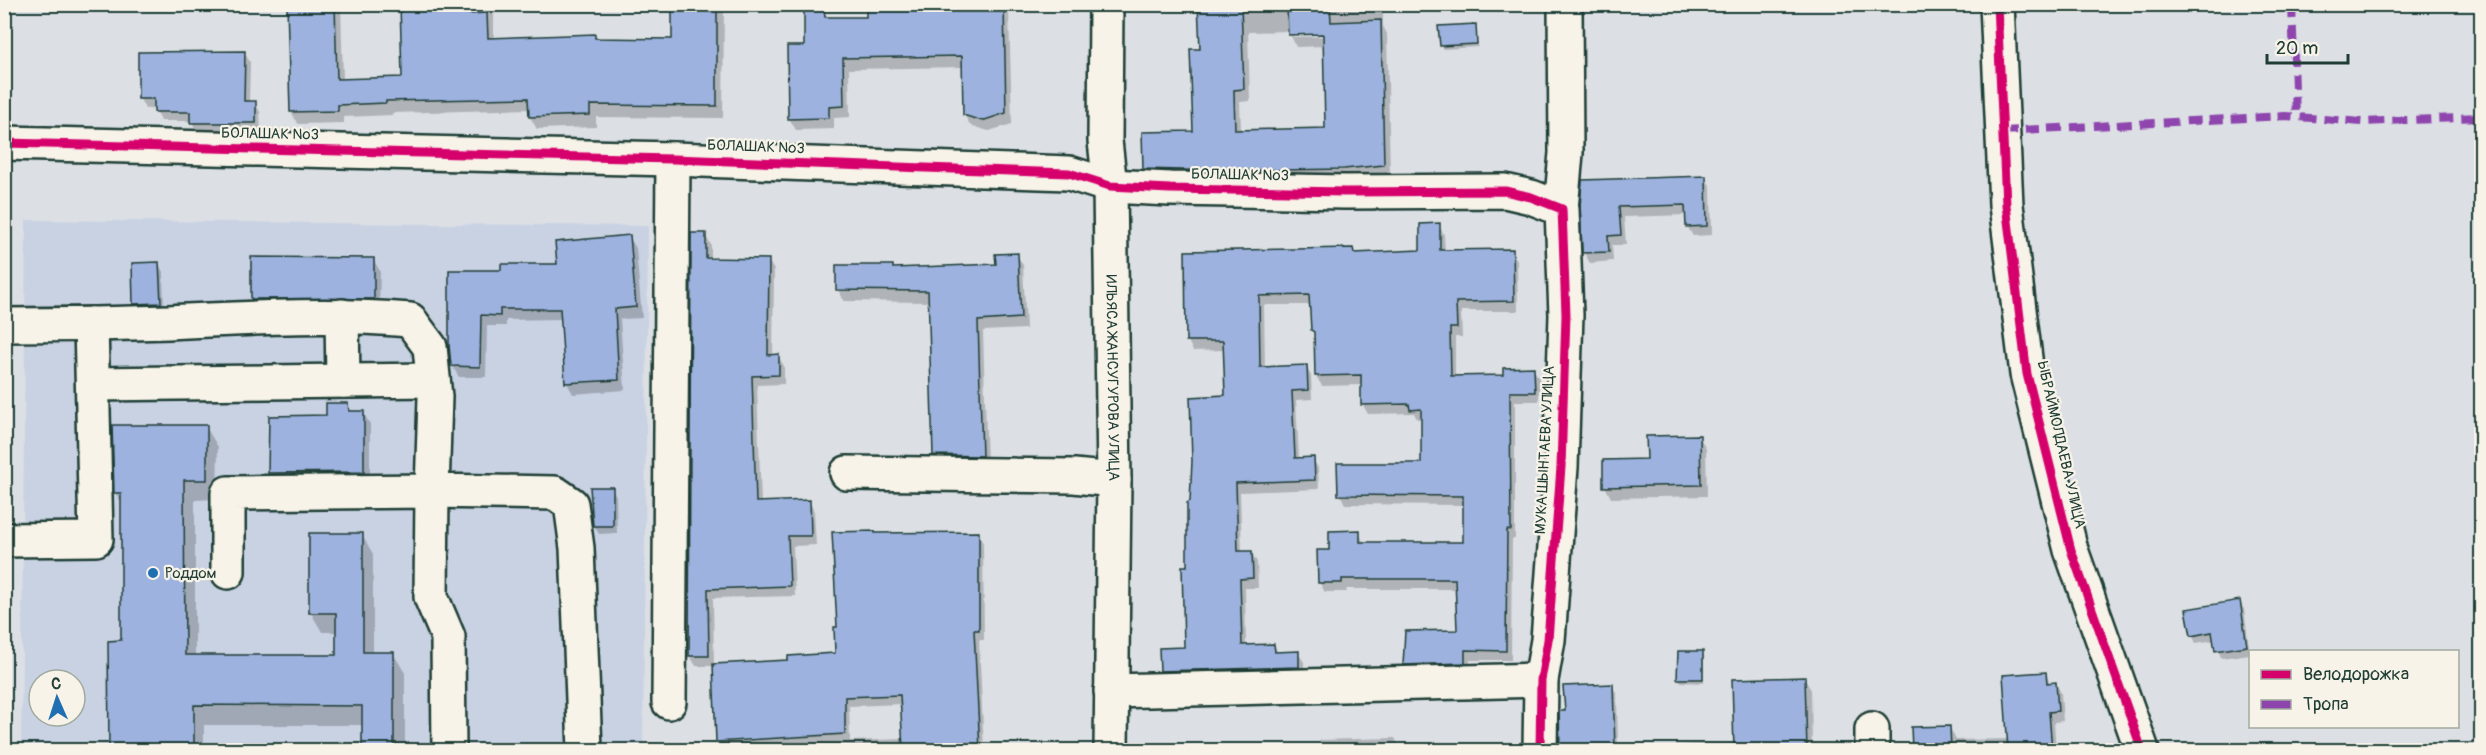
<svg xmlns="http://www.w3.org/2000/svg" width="2486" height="755" viewBox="0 0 2486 755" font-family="Pangolin,sans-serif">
  <rect width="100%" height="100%" fill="#dce0e5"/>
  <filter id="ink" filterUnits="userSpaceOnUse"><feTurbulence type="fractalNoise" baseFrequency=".0167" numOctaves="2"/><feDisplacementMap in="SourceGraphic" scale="12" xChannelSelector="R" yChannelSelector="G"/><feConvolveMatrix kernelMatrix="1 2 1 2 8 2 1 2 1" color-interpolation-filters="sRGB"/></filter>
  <g filter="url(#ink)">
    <!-- built -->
    <path fill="#c9d2e3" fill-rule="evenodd" d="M26,220l622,6 -5,524h-622zM39,680h36v36h-36z"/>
    <!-- shadow -->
    <path fill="#0003" fill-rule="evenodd" d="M288,4h53l2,76 60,-2 -2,-74h93v35l179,2v-37h51l-1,114 -127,-1v10l-59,2 -7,-12v-8l-138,4v2l-48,2v6l-46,1 -7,-12z
      M868,4h138l3,7 3,113 -23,7 -18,-5 -7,-11v-48l-115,2 1,48 -16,1v11l-38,1 -7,-12 17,-71 18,-36 4,8h40z
      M1200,4h183v22l4,8 3,143 -238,4 -7,-13 50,-36 6,-82zM1289,31l7,16 29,-1 2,83 -86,2 -1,-29 10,-1 -2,-69zM1330,33v3l-37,1v-3z
      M1475,25l3,22 -35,2 -2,-3z
      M244,52l6,10 -1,40h6l5,10 1,20 -64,1 -5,-12h-31l-6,-13 -10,1 -5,-10z
      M1705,177l6,10 1,48 -19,1 -6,-10v-11l-63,2 2,28h-14l1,16 -23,2 -6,-10 -2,-47z
      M1439,225l5,10 1,17 67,-1 5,9 1,51h-57l1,26h-7v40h50l28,-8 6,9v23h-24v138h-3l-1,121h-41v12l-60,2 -5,-10 53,-32 -1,-43h-111l1,3h-22l-6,-10 12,-30 28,-21 5,13h101l-1,-39 -119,-1 -5,-10 82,-30 1,-45h-6l-3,-6 -46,1 -5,-9 -1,-20 -40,1 -6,-10 -1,-41 -3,-5 -1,-25h-47l1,63 41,-2 5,10 1,23 -16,1 3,59h14l5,9 1,21 -79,3 2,61 9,-1 6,10 1,26h-13l1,58 28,-1 4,8h20l6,9v15l-137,3 -6,-9 25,-22 6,-148 34,-104 -1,-47 -32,1 -5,-10 -1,-89 166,-2 2,4 67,-3z
      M705,235l6,10v14l57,1 6,10 -1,86h5l6,10v18l-27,1 4,118 48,-2 5,10 2,34 -23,1 2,50 -82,2 1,67 76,-3 47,-8 141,-121 5,10 1,97h-5l5,110h-156v-5l-105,5 -5,-9 -4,-75h-18l-6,-10zM902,704l1,35 -53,2 -1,-35z
      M629,237l7,11 6,70 -22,1 5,71 -52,4 -6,-11 -5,-64 -56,1v6h-19l-1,51h-27l-7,-11 50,-95 56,-5z
      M1017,255l6,10 3,64 -43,2 4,135h-47l-6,-11 -4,-153 -86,-1 -6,-11v-24l55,3 104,-3z
      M373,259l7,12 -1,39 -120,1 -7,-12z
      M159,264l4,8 1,38 -25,1 -5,-8z
      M348,404l4,8h11l7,12v59l-93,1 -7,-11z
      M206,427l12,20 -1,52 -22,1v157h142v-25h-15l-11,-19 51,-78 11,19v99h20l12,20v77h-42v-25h-159v25h-94v-108h12v-138l-7,-12z
      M1699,436l7,12 1,48 -96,2 -6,-12 44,-25z
      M612,488l4,8 1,37 -18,1 -5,-8z
      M2239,602l5,7 6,45 -29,4 -6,-18 -19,3 -4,-8z
      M1702,652l2,4v27l-23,-1 -2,-3z
      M2045,674l6,10 5,-1 5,10 2,28 -9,1 2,28h-160l17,-1 37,-21 6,12 53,-1z
      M1804,678l7,12 1,60h-127v-5l50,-2z
      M1612,686l5,8 1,56h-56l-1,-26 5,-12z
      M1395,738l6,12h-81v-10z
      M1463,748h37l2,2h-39z"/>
    <!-- building -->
    <path fill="#9db2df" stroke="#1f3d34" stroke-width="1.5" d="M287,4h48l2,75 65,-2 -2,-73h68l1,10 18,-1 1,25 107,-4v4l77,1v-35h45v102l-127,-1v10l-61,2 -1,-19 -142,3v2l-48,2v6l-48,1z
      M866,4h138l2,109 -24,8 -19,-6 -1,-59 -119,2 1,48 -15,1v11l-41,1 -1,-73h17v-36h20l1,7h41z
      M1198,4h43l3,85 -10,1 1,40 90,-2 -2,-94 -35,1 -1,-29 43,-2 1,18 50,-2 3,145 -40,4 -124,2 -77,-2 -1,-37 51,-1 -3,-82h10z
      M1476,24l1,20 -37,2 -2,-20z
      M245,51l-1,50h12v22h-66v-11h-36v-13h-16v-47z
      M1706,176l1,50 -21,1 -1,-22 -66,2 2,28 -13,1 1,16 -27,1 -2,-47 2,-26z
      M1440,223v27l73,-1 1,52 -58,1 1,26h-7l1,48 52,-1v-7l31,-1 1,25h-25l1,138h-4l-1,121 -41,-1v13l-62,2 2,-34 52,-1 -2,-51h-113v4h-24l-1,-33h12v-19l31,-1v12h103v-46l-125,-1 -1,-32h84v-54l-11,1 -1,-6 -48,1v-30l-46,1 -1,-44 -3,-2 -2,-35 -50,1 1,71 47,-2 1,25 -16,1 3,67 19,-1 1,23 -79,3 2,68h14l1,27 -13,1 2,66 32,-1 1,8 24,-1v16l-139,4 -1,-23 25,-1 -2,-81h5v-63l3,-2 2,-40 -2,-64 35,-2 -2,-54h-37l-1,-90 168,-3 1,5 66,-3v-26z
      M691,233h15v25l63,1 -1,96 11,-1v21l-27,1 4,126 54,-2 1,36h-23l2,50 -82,3 1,67h-20z
      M630,235l6,72 -21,2 4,71 -54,3 -5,-74h-60v7l-19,-1 -1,52 -29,-1 -2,-21v-75h52v-6h56l-2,-22z
      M1018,253l3,65 -43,3 4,135 -49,-1 -5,-164 -92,-1v-25h57v3l103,-4 -1,-10z
      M251,257l123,1v41h-123z
      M159,262l2,41 -28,1 -1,-41z
      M326,403h22l1,8h15v61l-96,1 1,-57 57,-1z
      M112,425h95v55h-23l1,175h151v-42h-27v-80h54v119h31v98h-32v-44l-168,-1v45h-85l-1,-109 13,-1v-147h-7z
      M1700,435l1,50 -98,2v-27l44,-1 -1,-23z
      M590,487h23v39h-20z
      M875,531v2l104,-1v98h-5l6,120h-77l-3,-55 -55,2v37l-129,8 -3,-78 75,-4v-4l47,-3 -1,-26h3l-5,-95z
      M2240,600l7,46 -32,5 -3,-19 -21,4 -5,-27z
      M1678,651h25v28h-26z
      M2046,672l1,11 9,-1 2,29 -9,1 3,38h-44l-5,-75z
      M1805,677l2,73h-73l-2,-71z
      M1613,684l2,66h-55l-1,-39h6l-2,-25z
      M1950,726l1,24h-39l-1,-23z"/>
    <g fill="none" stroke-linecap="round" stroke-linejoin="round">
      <!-- minor casing -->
      <g stroke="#1f3d34" stroke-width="38">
        <g id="minor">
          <path id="s1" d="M1106,4l-1,137 5,45 4,294 -3,270"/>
          <path d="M1997,4l9,201 21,169 44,176 71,200"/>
          <path d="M4,143l669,16 396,14 41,13 60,3 175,3 160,-1 26,6 31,12 4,106 -5,152 -13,173 -7,40 -1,70"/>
          <path d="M1561,209l5,-56 -1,-149"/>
          <path d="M342,316l1,65"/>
          <path d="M4,325c55,0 110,-1 165,-3 80,-4 160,-9 241,-2l20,27 5,50 -3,94 123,2 16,11 6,44 8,202"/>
          <path d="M93,384l340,-4"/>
          <path d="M847,473l227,3 40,4"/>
          <path d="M4,540l92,-1 -5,-215"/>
          <path d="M228,572v-79l204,-2 -1,106 17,40 1,113"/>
          <path d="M1111,691l430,-11"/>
          <path d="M669,702l4,-543"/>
          <path d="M1872,750v-21"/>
        </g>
      </g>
      <!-- minor -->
      <use href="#minor" stroke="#f7f3e8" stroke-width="33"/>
      <!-- quiet -->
      <path stroke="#8e44ad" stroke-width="8" stroke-dasharray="15 8" stroke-linecap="butt" d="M2292,4l4,113
        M2002,131l283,-15 77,6 120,-5"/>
      <!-- cycleway casing -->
      <g stroke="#f7f3e8" stroke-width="13">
        <path id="cycleway" d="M1997,4l9,201 21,169 44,176 71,200
          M4,143l669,16 396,14 41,13 60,3 175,3 160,-1 26,6 31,12 4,106 -5,152 -13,173 -7,40 -1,70"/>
      </g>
      <!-- cycleway -->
      <use href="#cycleway" stroke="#d6006c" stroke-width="9"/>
    </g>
  </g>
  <!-- markers -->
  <circle fill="#1f6fb2" stroke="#f7f3e8" stroke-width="2" cx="153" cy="573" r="6"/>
  <g text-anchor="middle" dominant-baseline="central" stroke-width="4.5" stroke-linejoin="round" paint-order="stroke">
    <!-- street labels -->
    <g font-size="15" fill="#1f3d34" stroke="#f7f3e8">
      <text transform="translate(270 134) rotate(1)">БОЛАШАК №3</text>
      <text transform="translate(756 147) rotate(2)">БОЛАШАК №3</text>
      <text transform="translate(1240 175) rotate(1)">БОЛАШАК №3</text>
      <text stroke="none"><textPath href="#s1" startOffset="374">ИЛЬЯСА ЖАНСУГУРОВА УЛИЦА</textPath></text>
      <text transform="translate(2061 445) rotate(77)">ЫБРАЙМОЛДАЕВА УЛИЦА</text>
      <text transform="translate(1545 450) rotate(-87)">МУКА ШЫНТАЕВА УЛИЦА</text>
    </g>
    <!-- poi labels -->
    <g font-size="15" fill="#1f3d34" stroke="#f7f3e8" text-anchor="start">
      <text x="165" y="573">Роддом</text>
    </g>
  </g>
  <!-- margin -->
  <rect width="2486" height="755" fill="none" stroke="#f7f3e8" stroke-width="24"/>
  <rect x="12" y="12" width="2462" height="731" fill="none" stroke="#1f3d34" stroke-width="2" filter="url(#ink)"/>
  <!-- legend -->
  <rect x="2249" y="650" width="210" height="78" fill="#f7f3e8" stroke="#a1aaa0" stroke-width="1.5"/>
  <rect x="2261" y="670" width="30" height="9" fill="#d6006c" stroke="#a1aaa0" stroke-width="1.5"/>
  <text x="2303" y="680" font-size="18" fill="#1f3d34">Велодорожка</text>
  <rect x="2261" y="700" width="30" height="9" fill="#8e44ad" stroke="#a1aaa0" stroke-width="1.5"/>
  <text x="2303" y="710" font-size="18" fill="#1f3d34">Тропа</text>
  <!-- north arrow -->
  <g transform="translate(57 698) rotate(357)"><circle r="28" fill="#f7f3e8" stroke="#a1aaa0" stroke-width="1.5"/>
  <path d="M0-4.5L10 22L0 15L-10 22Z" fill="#1f6fb2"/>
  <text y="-9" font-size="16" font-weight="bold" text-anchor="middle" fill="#1f3d34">С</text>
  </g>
  <!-- scale -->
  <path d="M2267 54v9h81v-9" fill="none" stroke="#1f3d34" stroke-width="3"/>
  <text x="2276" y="54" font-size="18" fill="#1f3d34" stroke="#f7f3e8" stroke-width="4.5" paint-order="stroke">20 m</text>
</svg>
